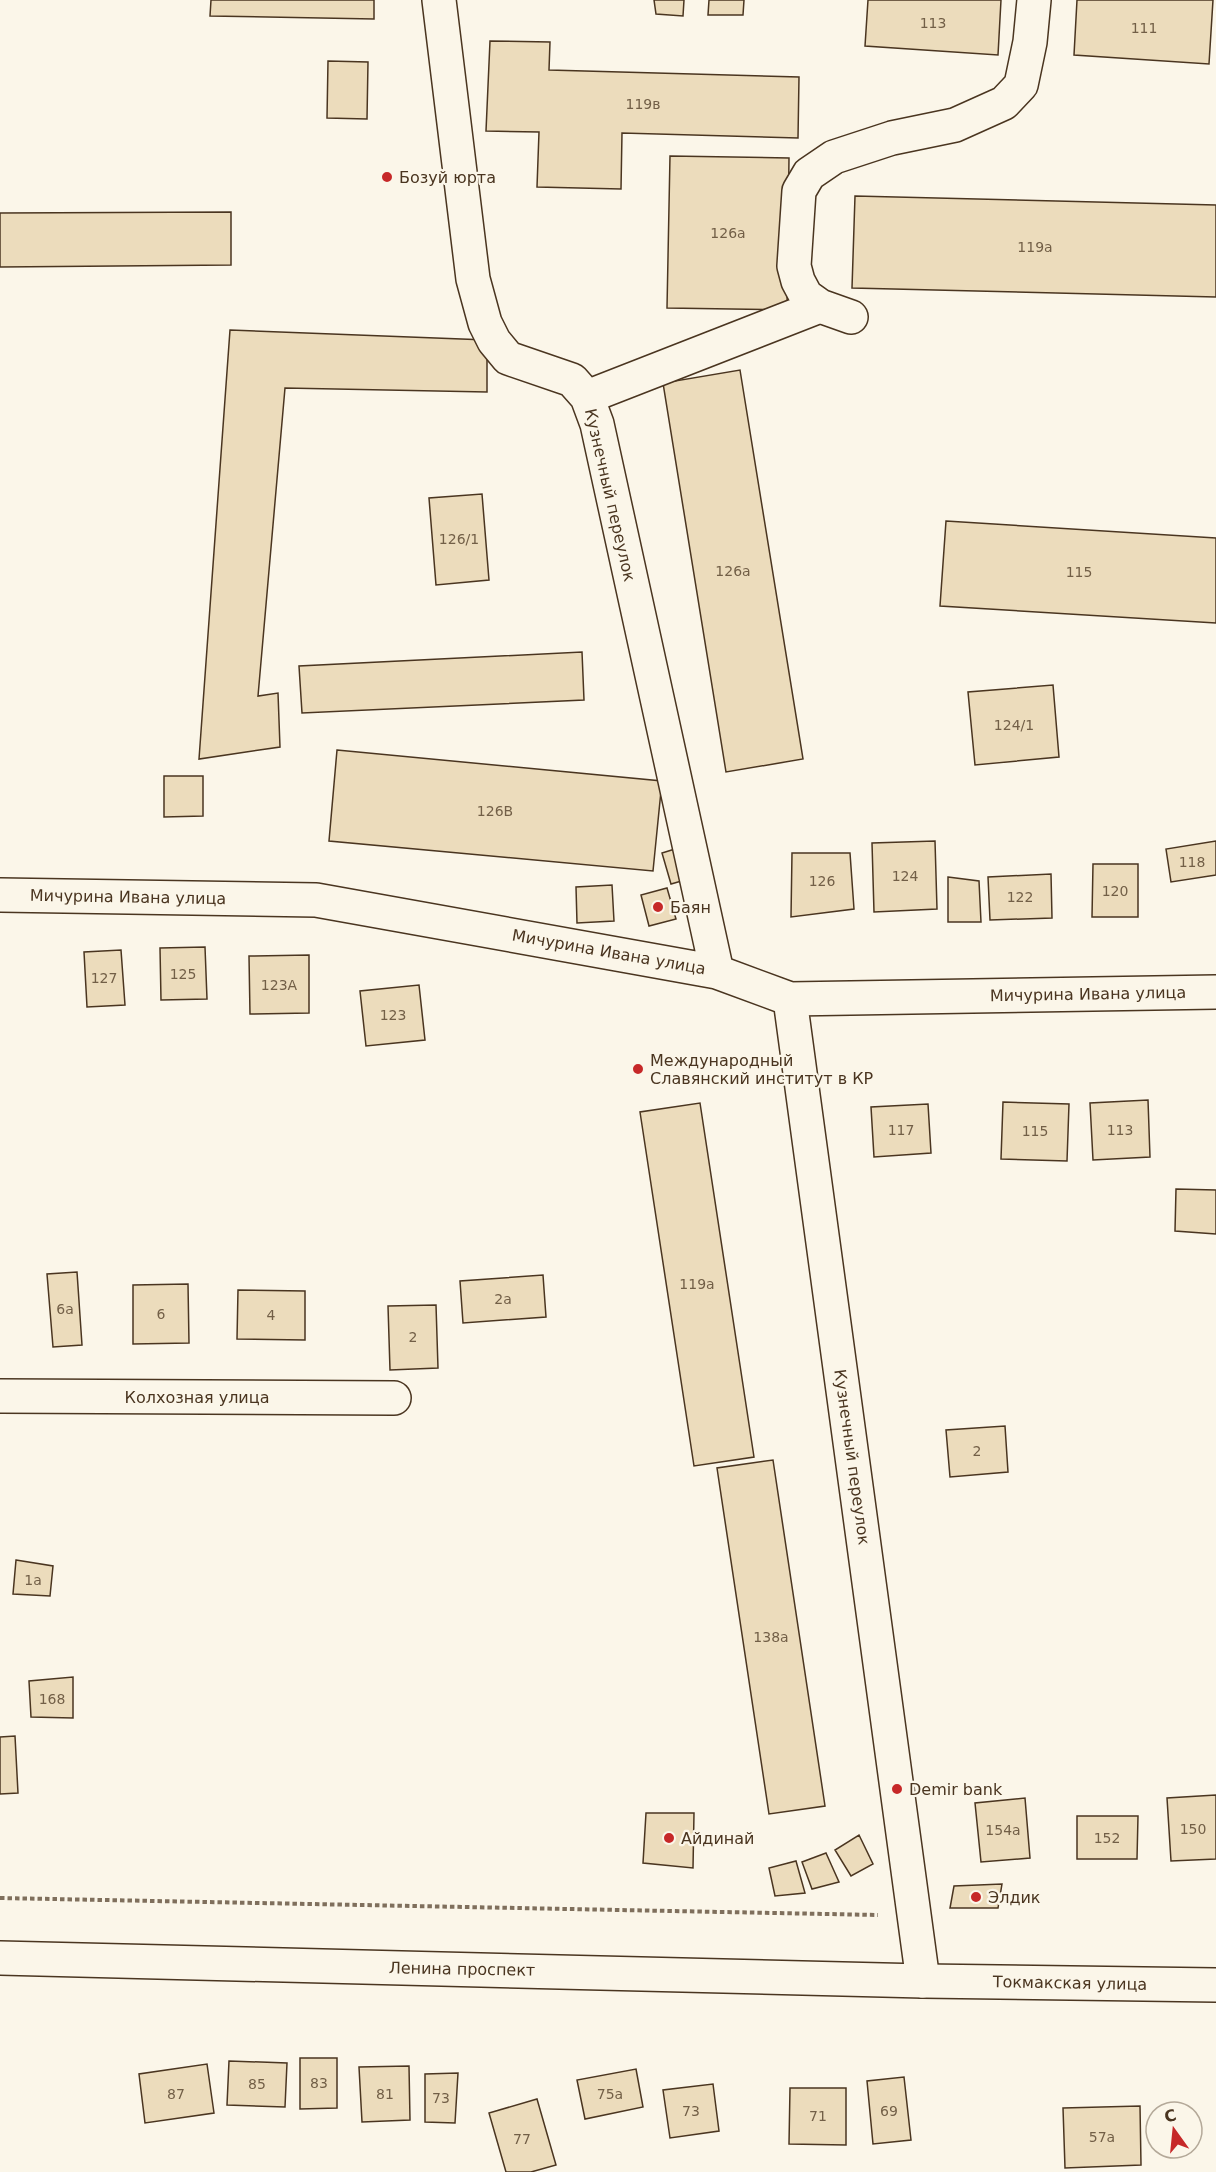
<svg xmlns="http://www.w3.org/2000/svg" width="1216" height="2172" viewBox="0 0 1216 2172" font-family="'DejaVu Sans',sans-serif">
  <rect width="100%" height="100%" fill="#fbf6e9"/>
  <!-- building -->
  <path fill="#ecdcbc" stroke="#4a3520" stroke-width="1.5" d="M211,0h163v19l-164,-3z
    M654,0h30l-1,16 -27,-2z
    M709,0h35l-1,15h-35z
    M868,0h133l-3,55 -133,-9z
    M1077,0h136l-4,64 -135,-9z
    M490,41l60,1 -1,28 250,7 -1,61 -176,-5 -1,56 -84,-2 2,-55 -53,-1z
    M328,61l40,1 -1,57 -40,-1z
    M670,156l119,2 -2,152 -120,-2z
    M855,196l361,9v92l-364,-9z
    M231,212v53l-231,2v-54z
    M230,330l257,10v52l-202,-4 -27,308 20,-3 2,54 -81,12z
    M740,370l63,389 -77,13 -63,-389z
    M482,494l7,86 -53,5 -7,-87z
    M946,521l270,17v85l-276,-17z
    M582,652l2,48 -282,13 -3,-47z
    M1053,685l6,72 -84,8 -7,-73z
    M337,750l325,31 -9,90 -324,-30z
    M164,776h39v40l-39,1z
    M935,841l2,68 -63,3 -2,-69z
    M1216,841v34l-45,7 -5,-33z
    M675,849l10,31 -14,4 -9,-31z
    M792,853h58l4,56 -63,8z
    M1093,864h45v53h-46z
    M1051,874l1,44 -62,2 -2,-43z
    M948,877l31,4 2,41h-33z
    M612,885l2,36 -37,2 -1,-36z
    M667,888l9,31 -27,7 -8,-31z
    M205,947l2,52 -46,1 -1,-52z
    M121,950l4,55 -38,2 -3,-55z
    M309,955v58l-59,1 -1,-58z
    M419,985l6,55 -59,6 -6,-55z
    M1148,1100l2,57 -57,3 -3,-57z
    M1003,1102l66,2 -2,57 -66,-2z
    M700,1103l54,354 -60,9 -54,-354z
    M928,1104l3,49 -57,4 -3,-50z
    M1176,1189l40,1v44l-41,-3z
    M77,1272l5,73 -29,2 -6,-73z
    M543,1275l3,42 -83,6 -3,-42z
    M188,1284l1,59 -56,1v-59z
    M238,1290l67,1v49l-68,-1z
    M436,1305l2,63 -48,2 -2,-64z
    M1005,1426l3,46 -58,5 -4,-47z
    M773,1460l52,346 -56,8 -52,-346z
    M16,1560l37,6 -3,30 -37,-2z
    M73,1677v41l-42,-1 -2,-36z
    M15,1736l3,57 -18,1v-57z
    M1216,1795v64l-45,2 -4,-63z
    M1025,1798l5,60 -49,4 -6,-59z
    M646,1813h48l-1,55 -50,-5z
    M1077,1816h61l-1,43h-60z
    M859,1835l14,29 -22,12 -16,-26z
    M826,1853l13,29 -27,7 -10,-27z
    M796,1861l9,32 -30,3 -6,-28z
    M1002,1884l-4,24h-48l4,-22z
    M300,2058h37v50l-37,1z
    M229,2061l58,2 -2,44 -58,-2z
    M207,2064l7,49 -69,10 -6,-49z
    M409,2066l1,54 -48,2 -3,-55z
    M636,2069l7,38 -58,12 -8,-39z
    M458,2073l-3,50 -30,-1v-48z
    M904,2077l7,63 -38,4 -6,-63z
    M713,2084l6,47 -49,7 -7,-48z
    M790,2088h56v57l-57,-1z
    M537,2099l19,66 -25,7h-25l-17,-59z
    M1140,2106l1,59 -76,3 -2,-60z"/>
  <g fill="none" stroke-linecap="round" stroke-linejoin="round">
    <!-- minor casing -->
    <g stroke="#4a3520" stroke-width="36">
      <path id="minor" d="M439,0l34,279 12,44 9,18 14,17 64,22 15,17 10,27c39,183 81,365 120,548
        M851,317l-31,-11 -14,-10 -8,-15 -4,-15 5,-75 10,-17 25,-17 58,-19 63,-13 49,-22 17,-18 9,-43 4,-42
        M587,397l233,-91
        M0,895l316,5 401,72 73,27 426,-7
        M790,999l133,982
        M0,1396l394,2"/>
    </g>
    <!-- major casing -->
    <g stroke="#4a3520" stroke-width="36">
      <path id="major" d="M0,1958l923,23 293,4"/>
    </g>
    <!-- path -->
    <path stroke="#7f6f5c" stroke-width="4" stroke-dasharray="4.5 3" stroke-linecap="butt" d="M0,1898l878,17"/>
    <!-- minor -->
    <use href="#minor" stroke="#fbf6e9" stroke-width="33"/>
    <!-- major -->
    <use href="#major" stroke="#fbf6e9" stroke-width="33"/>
  </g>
  <!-- markers -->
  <g fill="#c62828" stroke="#fbf6e9" stroke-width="2">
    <circle cx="387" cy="177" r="6"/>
    <circle cx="658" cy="907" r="6"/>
    <circle cx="638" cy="1069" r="6"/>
    <circle cx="897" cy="1789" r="6"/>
    <circle cx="669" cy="1838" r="6"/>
    <circle cx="976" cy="1897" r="6"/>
  </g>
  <g text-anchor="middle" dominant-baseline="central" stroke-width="4.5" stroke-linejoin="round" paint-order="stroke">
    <!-- number labels -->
    <g font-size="14" fill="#725f47">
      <text x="933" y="23">113</text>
      <text x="1144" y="28">111</text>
      <text x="643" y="104">119в</text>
      <text x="728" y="233">126а</text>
      <text x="1035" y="247">119а</text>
      <text x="459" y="539">126/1</text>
      <text x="733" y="571">126а</text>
      <text x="1079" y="572">115</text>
      <text x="1014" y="725">124/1</text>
      <text x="495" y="811">126В</text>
      <text x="1192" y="862">118</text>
      <text x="905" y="876">124</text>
      <text x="822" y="881">126</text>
      <text x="1115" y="891">120</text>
      <text x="1020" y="897">122</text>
      <text x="183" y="974">125</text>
      <text x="104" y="978">127</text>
      <text x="279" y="985">123А</text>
      <text x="393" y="1015">123</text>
      <text x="901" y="1130">117</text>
      <text x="1120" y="1130">113</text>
      <text x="1035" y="1131">115</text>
      <text x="697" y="1284">119а</text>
      <text x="503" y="1299">2а</text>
      <text x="65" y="1309">6а</text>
      <text x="161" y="1314">6</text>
      <text x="271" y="1315">4</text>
      <text x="413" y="1337">2</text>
      <text x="977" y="1451">2</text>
      <text x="33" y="1580">1а</text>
      <text x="771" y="1637">138а</text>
      <text x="52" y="1699">168</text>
      <text x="1193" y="1829">150</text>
      <text x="1003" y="1830">154а</text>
      <text x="1107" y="1838">152</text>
      <text x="319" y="2083">83</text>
      <text x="257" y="2084">85</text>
      <text x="176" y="2094">87</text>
      <text x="385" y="2094">81</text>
      <text x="610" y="2094">75а</text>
      <text x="441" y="2098">73</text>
      <text x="691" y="2111">73</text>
      <text x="889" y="2111">69</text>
      <text x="818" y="2116">71</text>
      <text x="1102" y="2137">57а</text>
      <text x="522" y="2139">77</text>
    </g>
    <!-- poi labels -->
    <g font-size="16" fill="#4a3520" stroke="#fbf6e9" text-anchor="start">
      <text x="399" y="177">Бозуй юрта</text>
      <text x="670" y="907">Баян</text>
      <text x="650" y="1060">Международный<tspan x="650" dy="18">Славянский институт в КР</tspan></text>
      <text x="909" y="1789">Demir bank</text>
      <text x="681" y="1838">Айдинай</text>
      <text x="988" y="1897">Элдик</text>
    </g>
    <!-- street labels -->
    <g font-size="16" fill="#4a3520" stroke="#fbf6e9">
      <text transform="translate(610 495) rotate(77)">Кузнечный переулок</text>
      <text transform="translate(128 897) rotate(1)">Мичурина Ивана улица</text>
      <text transform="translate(609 952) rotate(10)">Мичурина Ивана улица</text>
      <text transform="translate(1088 994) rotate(-1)">Мичурина Ивана улица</text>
      <text x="197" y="1397">Колхозная улица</text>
      <text transform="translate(852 1457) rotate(82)">Кузнечный переулок</text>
      <text transform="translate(462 1969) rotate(1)">Ленина проспект</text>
      <text transform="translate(1070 1983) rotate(1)">Токмакская улица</text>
    </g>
  </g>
  <!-- north arrow -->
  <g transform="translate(1174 2130) rotate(345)"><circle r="28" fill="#fbf6e9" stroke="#b4a999" stroke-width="1.5"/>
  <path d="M0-4.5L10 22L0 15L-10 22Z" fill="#c62828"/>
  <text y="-9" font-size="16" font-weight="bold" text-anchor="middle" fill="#4a3520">С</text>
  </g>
</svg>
